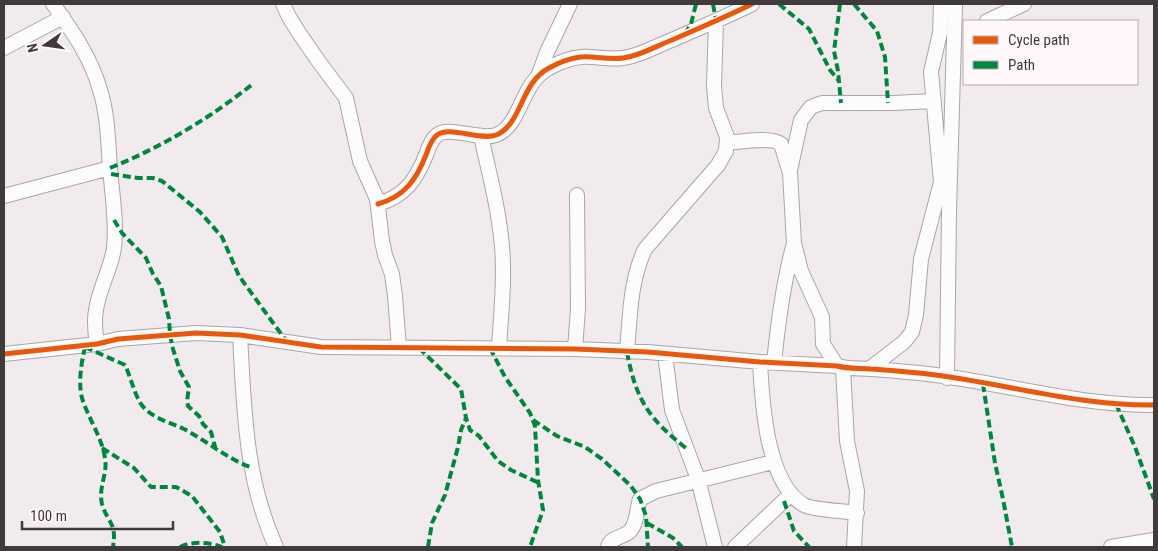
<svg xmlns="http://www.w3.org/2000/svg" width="1158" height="551" viewBox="0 0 1158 551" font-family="'Roboto Condensed',sans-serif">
  <rect width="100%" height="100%" fill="#f2ebed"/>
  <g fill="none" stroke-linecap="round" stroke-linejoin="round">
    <!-- minor casing -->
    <g stroke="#aaa5a7" stroke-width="16">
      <path id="minor" d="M53,4c19,27 38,53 47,86 8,25 8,52 10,78 2,26 7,54 4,80 -3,21 -15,40 -18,62 -2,11 -1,22 1,34
        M283,4l6,13 10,16 20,29 27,36 14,63 17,38 5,42 3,14 7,19 3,22 4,52
        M987,21l37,-17
        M4,48l59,-31
        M539,74l8,-22 23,-48
        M481,136c8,37 18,73 21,111 3,33 -1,67 -3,101
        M727,143c12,-1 44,-7 54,1l9,29 4,70 7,28 21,46 1,27 14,22
        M790,170l11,-50 10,-13 11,-4h71l41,-2
        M4,196l106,-28
        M378,204c27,-8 38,-24 48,-49 2,-6 6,-16 11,-20 12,-10 43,6 59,0 26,-10 24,-52 53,-67 9,-5 22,-10 32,-11 14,-1 28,3 42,1 17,-2 33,-12 49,-18 27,-12 54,-23 80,-36
        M240,335c4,73 5,144 36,212
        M575,349l3,-40 -1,-114
        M627,352c3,-36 3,-71 18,-103l73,-84 8,-14 1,-14 -11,-29 -2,-22 2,-65
        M4,354l93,-10 21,-5 78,-6 44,2 81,12 254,2 73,3 112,10 77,4c11,3 22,2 34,3 19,1 38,3 57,5 75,9 150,32 226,31
        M665,354l7,56 26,69 17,68
        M760,362c2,39 6,121 44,143 9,5 41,6 53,8
        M774,363c4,-41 9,-80 20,-120
        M843,368l4,73 10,50 -3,56
        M869,369l35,-27 8,-10 4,-17 5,-56 20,-77 -10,-110 9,-39 1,-29
        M947,378l2,-167 6,-207
        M608,547c2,-10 15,-9 22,-16 7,-7 7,-23 10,-32l16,-8 117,-29
        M735,547l56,-53
        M1111,547l43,-7"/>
    </g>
    <!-- minor -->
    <use href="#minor" stroke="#fdfcfc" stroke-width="14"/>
    <!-- quiet -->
    <path stroke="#00873e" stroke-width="4" stroke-dasharray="8 4" stroke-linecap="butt" d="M713,4l3,17
      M779,4l30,25 21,41 9,11
      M840,4l-6,47 4,20 3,32
      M854,4l23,27 8,26 3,46
      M685,34l6,-10 5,-20
      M110,168c52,-21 100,-50 144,-85
      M111,174l27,4h15l9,3 38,31 22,25 17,39 48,66
      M114,220l8,13 24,25 7,16 8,12 8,33 1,16 3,14 7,22 9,16 -2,14 1,5 11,10 4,8 8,8 5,18
      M85,347l40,18c6,13 9,28 16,39 10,14 28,18 43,25 23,12 42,29 66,38
      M85,347c-4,18 -8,40 -1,57 7,18 18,35 21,54 3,16 -7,29 -3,46 6,20 15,18 11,43
      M419,348l42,41 5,29 4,12 9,6 19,25 13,9 28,13
      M490,348l15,29 25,36 5,13 3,54 5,30 -13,37
      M627,352c9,48 21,66 60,97
      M983,384l12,79 8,36 9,48
      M1116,404l19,43 19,52
      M533,420l24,16 28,11 17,12 29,27 9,13 6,17 2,31
      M102,448l32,20 17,19h25l16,9 28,36 5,15
      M784,501l10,30 15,16
      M647,523l26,15 9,9
      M180,547c12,-6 30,-5 42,0
      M428,547l4,-24 13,-28 13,-48 3,-17 5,-12"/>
    <!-- cycleway casing -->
    <g stroke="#fff7fa" stroke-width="8">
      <path id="cycleway" d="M378,204c27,-8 38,-24 48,-49 2,-6 6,-16 11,-20 12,-10 43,6 59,0 26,-10 24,-52 53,-67 9,-5 22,-10 32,-11 14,-1 28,3 42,1 17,-2 33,-12 49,-18 27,-12 54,-23 80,-36
        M4,354l93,-10 21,-5 78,-6 44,2 81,12 254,2 73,3 112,10 77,4c11,3 22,2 34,3 19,1 38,3 57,5 75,9 150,32 226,31"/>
    </g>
    <!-- cycleway -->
    <use href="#cycleway" stroke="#e8590c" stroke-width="5"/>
  </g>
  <!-- border -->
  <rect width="1158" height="551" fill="none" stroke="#403a3c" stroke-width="10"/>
  <!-- legend -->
  <rect x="963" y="20" width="175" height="65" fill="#fff7fa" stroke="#b3abae"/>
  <rect x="973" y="36" width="25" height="8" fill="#e8590c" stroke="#b3abae"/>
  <text x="1008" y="45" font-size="15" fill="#403a3c">Cycle path</text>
  <rect x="973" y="61" width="25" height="8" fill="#00873e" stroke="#b3abae"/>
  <text x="1008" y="70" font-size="15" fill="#403a3c">Path</text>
  <!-- north arrow -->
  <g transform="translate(45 45) rotate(257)" stroke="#fff7fa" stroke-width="4" paint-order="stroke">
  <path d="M0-4L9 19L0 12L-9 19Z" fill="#403a3c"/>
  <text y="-8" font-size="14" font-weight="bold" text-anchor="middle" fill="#403a3c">N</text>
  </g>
  <!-- scale -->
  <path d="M22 521v8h151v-8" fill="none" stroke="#403a3c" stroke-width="2.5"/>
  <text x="30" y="521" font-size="15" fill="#403a3c" stroke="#fff7fa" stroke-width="4" paint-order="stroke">100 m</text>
</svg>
